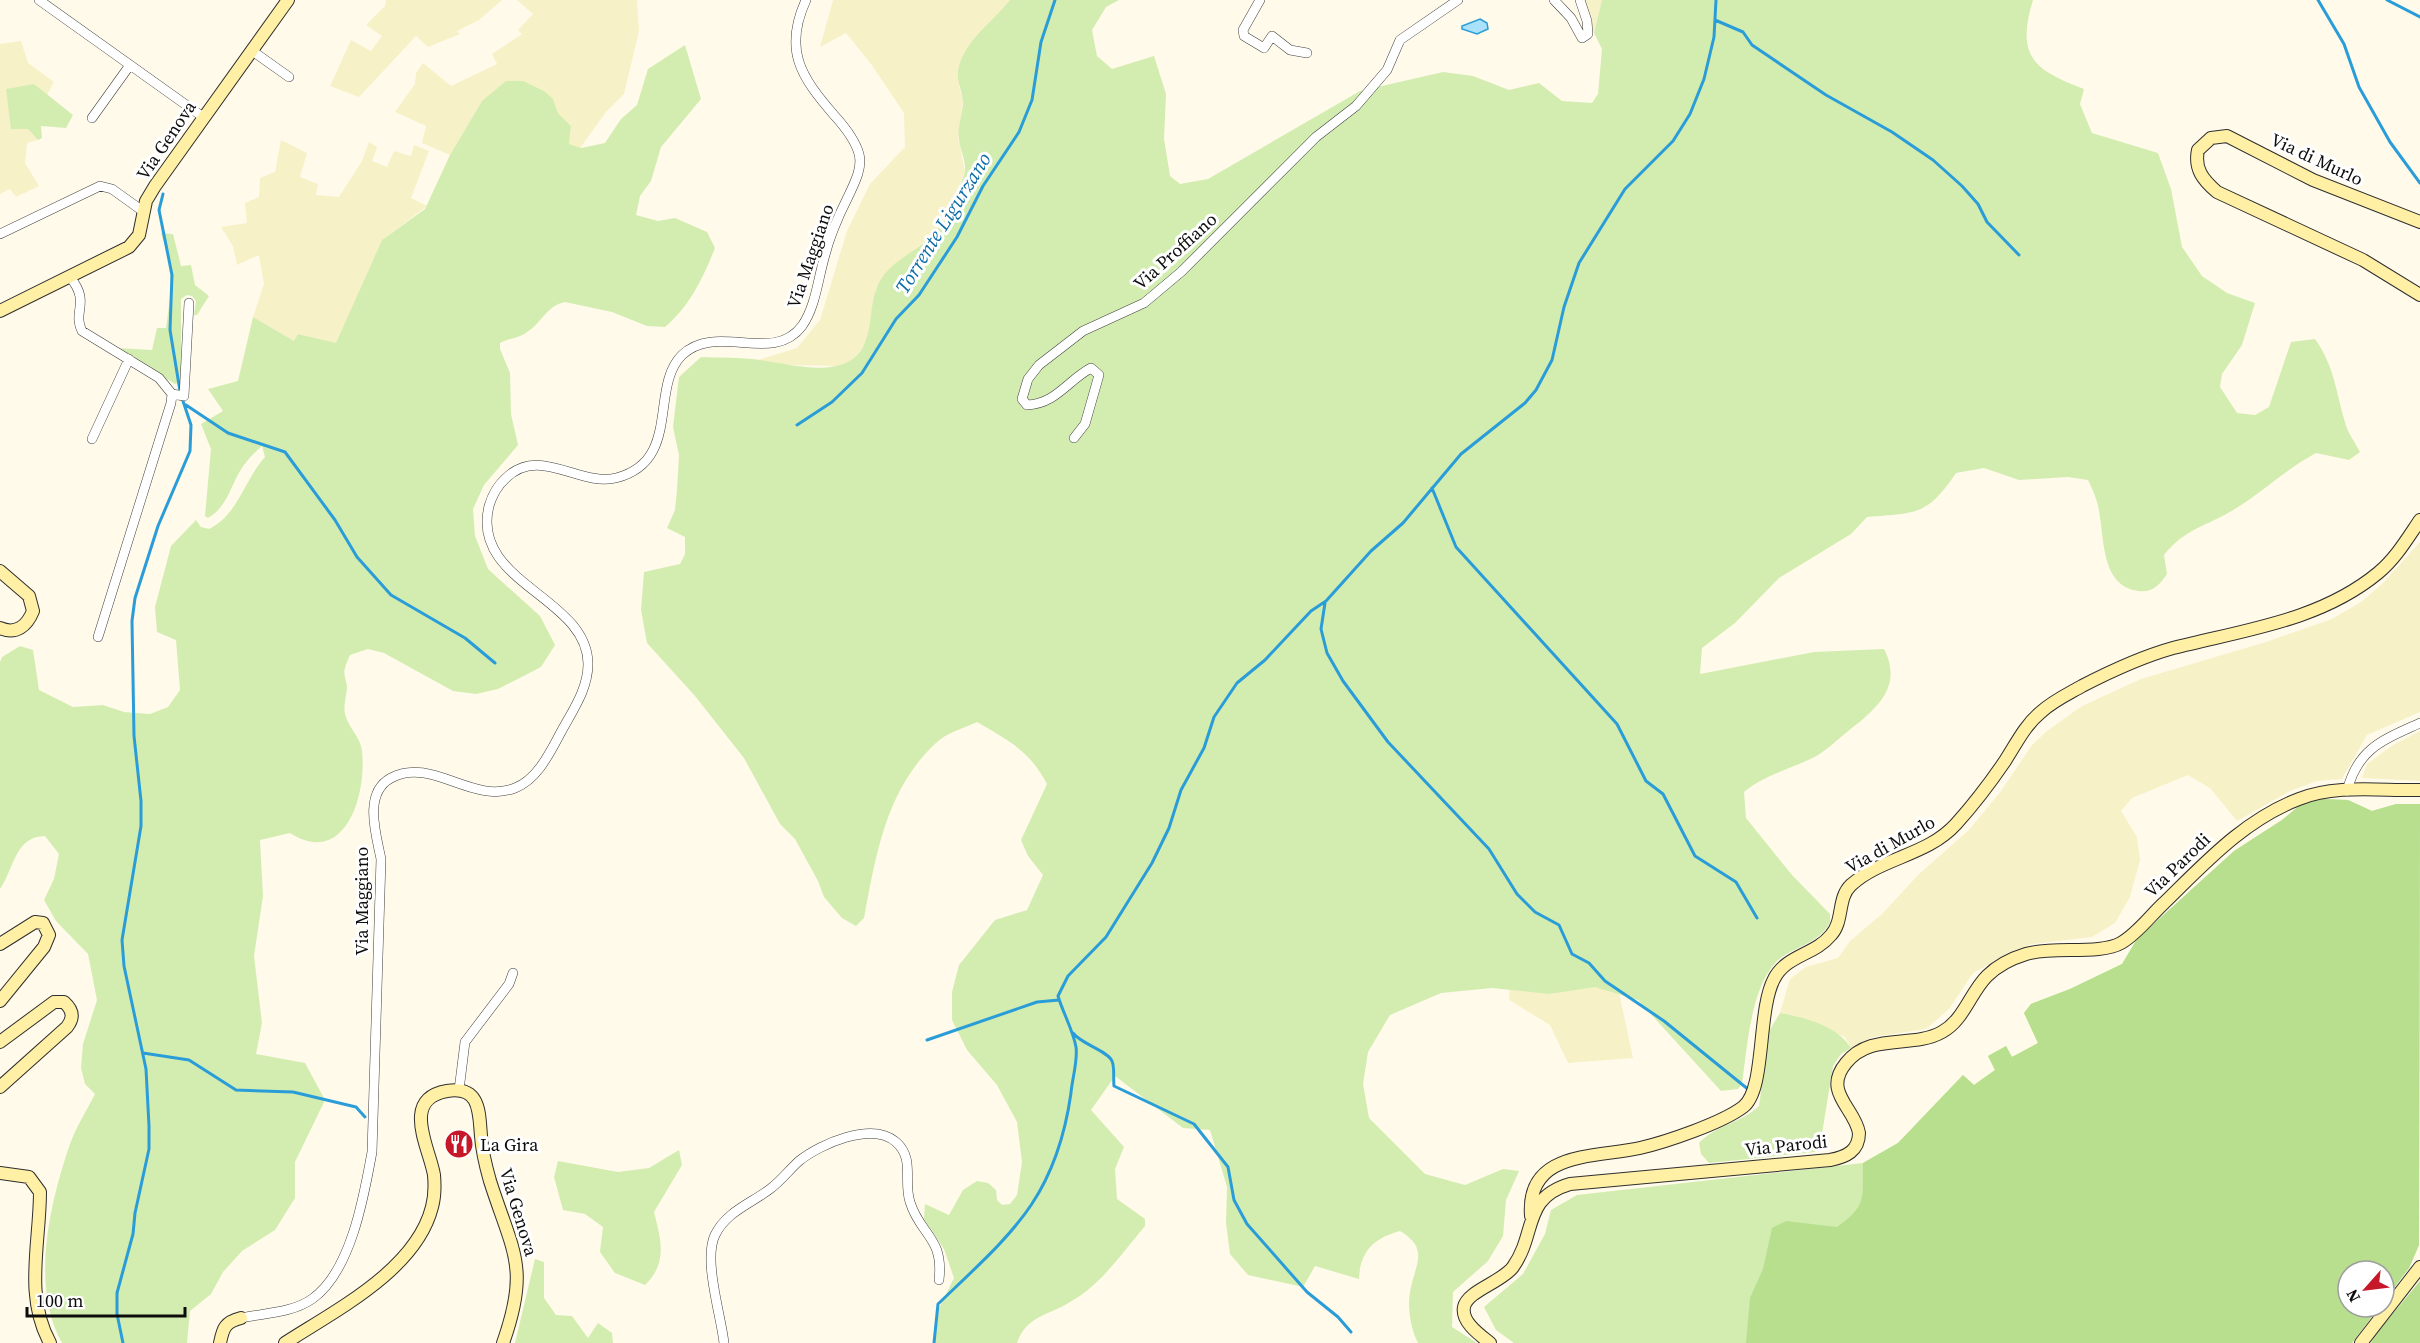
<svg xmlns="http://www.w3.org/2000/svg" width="2420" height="1343" viewBox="0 0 2420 1343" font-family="'Source Serif 4',serif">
  <rect width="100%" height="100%" fill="#fffaea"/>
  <!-- farmland -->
  <path fill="#f7f1c8" d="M386,0h116l-23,20 -22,11 3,3 -32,13 -12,-11 -57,61 -29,-11 21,-46 20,11 11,-15 -16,-11 19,-19z
    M517,0h120l2,31 -15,63 -18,18 -26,36 -11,-4 2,-18 -13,-13 -5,-14 -71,2 -32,54 -28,-12 4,-17 -31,-14 20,-28 1,-11 7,-10 28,23 46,-22 -5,-10 30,-20 -4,-4 15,-16z
    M833,0h177l-15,20 -20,18 -16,49 4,13 -5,38 7,33 -15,37 -15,24 -53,46 -6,11 -9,50 -6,12 -10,10 -12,5 -53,-1 -28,-5 39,-12 23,-28 27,-89 23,-47 35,-37 -1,-34 -33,-49 -25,-31 -26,14z
    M1584,0h18l-8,33 -9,-30z
    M21,41l7,22 26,19 -7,13 -13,-11 -6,45 10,11 -11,3 -2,20 14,23 -23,11 -6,-8 -10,5v-150z
    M281,140l26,13 -7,24 18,7 -2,11 23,2 23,-36 7,-19 8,5 -5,14 15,6 7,-16 17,5 3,-11 15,6 -18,47 16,8 -45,34 -46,104 -38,-10 -4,7 -41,-24 11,-33 -5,-29 -22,10 -4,-19 -12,-19 26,-4 -2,-20 14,-6 1,-19 15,-6z
    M2420,542v170l-53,23 -25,44 -25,2 -27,10 -53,30 -27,-33 -22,-13 -56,23 -11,13 16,26 3,23 -10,37 -15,26 -23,14 -60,7 -33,15 -26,14 -24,36 -23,20 -53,8 -22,11 -6,-11 -53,-22 -12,-2 10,-34 16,-12 32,-9 12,-17 33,-28 35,-38 51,-45 32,-39 31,-46 15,-14 35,-25 59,-27 125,-37 66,-23 29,-17 21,-18z
    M2420,731v50l-58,-3 5,-14 26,-19z
    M1606,931l27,127 -65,5 -18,-38 -41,-25 5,-67z"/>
  <!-- green -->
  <path fill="#d3edb1" d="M1010,0h109l-13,7 -14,23 5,26 15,13 42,-13 12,38 -2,45 6,37 10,8 28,-5 152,-88 83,-19 30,4 36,14 30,-7 23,18 30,2 6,-9 4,-45 -8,-16 8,-33h431c-17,56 0,70 51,89l-4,15 12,29 66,20 13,36 11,58 20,29 25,17 28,10 -13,42 -20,29 -2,13 17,26 18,2 14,-8 22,-65 24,-3c19,26 21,53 30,83 2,10 10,20 15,30l-11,8 -33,-7c-32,17 -57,43 -88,60 -27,15 -44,17 -64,42l3,19c-7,11 -15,19 -29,17 -39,-6 -33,-56 -40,-85 -2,-9 -6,-18 -10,-26l-20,-3 -49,3 -35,-12 -28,5c-29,43 -40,40 -89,44l-16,17 -72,44 -44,45 -33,25 -2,26 114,-22 70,-3c20,39 -9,61 -37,83 -9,7 -19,17 -29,23 -25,14 -51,18 -74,37l2,26 46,57 38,39v8c-9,19 -31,24 -48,35 -31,22 -35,92 -40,127l-4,5 -17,2 -83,-91 -43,-13 -46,7 -57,-6 -51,5 -51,22 -22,37 -5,32 6,34 56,56 40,11 38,-16 16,2 -13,29 -3,36 -15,25 -35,31 -1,35 25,16h-59c-7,-13 -11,-36 -8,-51 5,-28 20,-43 -10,-61 -26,7 -40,20 -41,48l-44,-13 -12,21 -55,-12 -18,-21 -4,-31 1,-36 -17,-57 -27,-2 -68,-52 -24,34 33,37 -9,22 2,30 28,20v7c-22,26 -44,59 -75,76 -22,14 -43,13 -53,41h-82l4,-35 15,-30 -10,-29 -20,-30 1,-15 24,11 14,-25 14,-9 11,2 8,7 1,10 5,5 8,-1 7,-9 5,-33 -5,-40 -20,-37 -30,-35 -15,-30v-28l7,-27 36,-45 32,-10 16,-35 -15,-19 -7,-16 26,-56c-18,-34 -38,-43 -70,-62 -13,6 -31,11 -41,21 -50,46 -60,112 -72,175l-8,8 -14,-8 -18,-21 -6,-16 -23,-42 -15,-15 -36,-66 -49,-62 -48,-53 -6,-33 3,-38 36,-8 5,-10v-17l-18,-9 8,-18 2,-20 2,-35 -6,-28 6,-50 22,-20c19,1 39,0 59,3 29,4 83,20 102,-11 12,-21 6,-49 19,-70 13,-20 39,-29 54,-47 14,-16 22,-39 29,-57 4,-12 -4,-24 -5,-35 -2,-11 3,-25 4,-36 0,-11 -6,-21 -5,-32 4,-30 35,-50 52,-72z
    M685,45l16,54 -40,48 -10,34 -11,15 -4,19 22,6 17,-3 32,14 8,16c-12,30 -25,58 -50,79l-18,-1 -35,-14 -47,-10c-19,4 -23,21 -38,30 -7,6 -18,6 -27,11v6l10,24 1,41 7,31 -34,40 -11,24 2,27 13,33 52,47 15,29 -14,22 -43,22 -22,5 -23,-3 -69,-38 -16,-4 -18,6c-2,4 -4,9 -5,13 -2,6 1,12 2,18 0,9 -4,19 -2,28 3,13 16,24 17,37 5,44 -17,117 -72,82l-30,7 3,56 -9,60 8,67 -6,31 49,9 20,37 -30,62v36l-20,32 -33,21 -19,21 -12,22 -21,17 -3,32h-125c-32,-56 -12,-141 8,-199 6,-17 17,-34 25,-50l-10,-10 -4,-16 2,-24 14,-44 -9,-46 -32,-33 -12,-21 10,-21 5,-25 -14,-18c-30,0 -31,33 -45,53v-227l2,-5 18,-11 13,4 6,40 34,17 30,-2 21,7 26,2 18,-7 12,-17 -4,-50 -19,-8 -2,-25 16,-61 25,-26 5,7 8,2c29,-14 35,-49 56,-72l-3,-11c-8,7 -17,16 -22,25 -10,17 -14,37 -32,47l-3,-2 6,-67 -10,-25 22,-13 -15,-22 30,-8 15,-64 41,24 4,-7 38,9 46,-103 43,-31 25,-54 32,-54 24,-20h17l21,10 9,8 5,14 13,13 -2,18 12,4 24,-5 16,-24 16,-14 11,-36z
    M34,84l39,31 -7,13 -25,-2 1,12 -4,2 -10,-11h-17l-5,-40z
    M161,233l12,1 8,32 10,-1 4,20 14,11 -12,19h-3l2,-14 -4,-5 -5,-1 -6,4v72l-1,11 -5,2 -58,-36 35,2 5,-22h9l5,-37 -2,-32z
    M2322,799l26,1 24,11 24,-7h24l-1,441 -10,23 -25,33v-30h-36v36h31l-27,36h-838l-18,-13 -12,-23 39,-33 22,-40 6,-24 26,-15 286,-32 35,-20 65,-68 11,10 21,-15 -7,-14 18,-10 6,11 26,-14 -14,-30 7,-9 39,-15 52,-25 15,-25 97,-88 48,-31 18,-15z
    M1780,1013c24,4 58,13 71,35l-10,6 -8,12 -13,80 -5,6 -106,11 -8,-9 -2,-11c17,-18 42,-20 60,-37l10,-75z
    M679,1150l3,15 -28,47c7,28 14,51 -9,73l-30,-12 -15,-21 3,-25 -18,-13 -22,-4 -9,-33 4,-16 60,11 31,-4z
    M535,1259l9,3v36l12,17 16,1 16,22 10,-15 14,10 1,10h-98z"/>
  <!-- forest -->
  <path fill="#b7df8e" d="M2322,799l26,1 24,11 24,-7h24l-1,441 -10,23 -25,33v-30h-36v36h31l-27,36h-606l4,-45 13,-29 9,-41 14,-7 51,6c31,-22 25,-29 26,-64l35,-20 65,-68 11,10 21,-15 -7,-14 18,-10 6,11 26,-14 -14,-30 7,-9 39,-15 52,-25 15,-25 97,-88 48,-31 18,-15z
    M2420,1281v62h-49l4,-8z"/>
  <!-- water -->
  <path fill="#aae2fc" stroke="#2a9dd9" stroke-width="1.5" d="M1480,19l7,4 1,6 -11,5 -15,-5v-3z"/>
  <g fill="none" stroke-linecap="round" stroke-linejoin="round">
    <!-- stream -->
    <path stroke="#2a9dd9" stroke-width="3" d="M2318,0l26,44 15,43 31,55 30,41
      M2387,0l33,17
      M1715,20l28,12 9,13 74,50 66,37 41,28 29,26 16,18 9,18 32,33
      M163,194l-4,16 13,65 -2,55 10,61
      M186,405l42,28 57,19 50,68 22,37 34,38 74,43 30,25
      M797,425l35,-23 30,-29 34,-54 23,-24 38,-58 26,-51 36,-54 13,-32 9,-58 14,-42
      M1432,488l24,59 161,177 29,57 17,13 32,62 41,26 21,36
      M1325,603l-4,26 6,24 16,28 45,61 101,107 28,45 18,18 24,13 13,29 17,9 16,18 59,40 85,69
      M1073,1033c8,11 35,18 39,28 3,7 1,18 2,25l80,38 34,43 6,33 13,24 60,68 31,25 13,15
      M927,1040l110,-38 22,-2
      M143,1053l46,7 47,30 57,2 63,15 9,10
      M123,1343l-6,-29v-21l16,-59 2,-21 14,-64v-23l-3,-57 -22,-103 -2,-26 19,-114v-25l-7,-65 -2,-115 3,-23 23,-72 32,-75 1,-26 -9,-27
      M934,1343l4,-39c73,-70 118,-105 133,-211 1,-14 7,-32 5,-46 -3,-17 -13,-34 -18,-51l10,-20 38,-39 46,-74 17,-35 12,-38 23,-42 10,-31 23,-34 28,-23 46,-49 15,-10 45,-50 32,-28 58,-69 64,-51 11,-13 16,-30 12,-53 15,-44 46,-74 48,-48 17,-27 14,-35 10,-42 2,-37"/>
    <!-- street casing -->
    <g stroke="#3f3f3f" stroke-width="10">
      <path id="street" d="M39,0l164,117
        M1260,0l-17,30 1,6 20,12 8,-12 18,14 17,3
        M1554,0l17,18 11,20 6,-4 -1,-13 -7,-21
        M251,50l38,27
        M92,118l38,-53
        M0,234l100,-48 12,3 32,23
        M70,277c21,26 2,34 12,54l77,47 13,16 -1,9 -73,234
        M172,394l12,2 5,-93
        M1074,438l11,-14 14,-49 -8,-7c-23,12 -35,36 -64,37l-5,-6 6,-20 11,-14 44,-34 61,-28 37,-31 135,-135 40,-31 31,-36 13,-30 58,-40
        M92,439l37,-80
        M2347,791c11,-43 36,-51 73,-68
        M459,1090l6,-48 44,-58 4,-11
        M241,1318c24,-5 51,-5 71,-19 39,-27 52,-103 60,-147l9,-293c-5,-25 -18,-66 10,-81 41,-22 81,27 124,10 23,-9 35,-36 46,-56 12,-22 27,-43 27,-68 0,-67 -118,-81 -99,-158 3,-10 9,-21 17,-28 33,-33 74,9 110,0 66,-17 33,-90 66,-123 34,-33 91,10 120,-29 14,-20 16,-48 23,-71 5,-20 13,-38 22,-56 6,-13 16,-30 12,-45 -4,-15 -15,-28 -25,-39 -33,-38 -51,-65 -28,-115
        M724,1343c-3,-28 -21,-83 -9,-108 11,-23 35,-31 55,-46 11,-8 19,-19 29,-28 21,-17 73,-40 97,-19 19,17 7,38 14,60 10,33 34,35 29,78"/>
    </g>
    <!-- secondary casing -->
    <g stroke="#2e2e2e" stroke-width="14">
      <path id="secondary" d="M2420,222l-107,-42 -86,-44 -16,2 -13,12c-4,19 5,30 19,42l146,68 57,35
        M0,311l129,-64 10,-12 7,-34 9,-15 133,-186
        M0,571l29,25 4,15c-6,15 -17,24 -33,17
        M0,944l35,-22 8,1 6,12 -5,12 -44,54
        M0,1042l54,-40h10c9,8 10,16 3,25l-67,60
        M0,1173l29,4 11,15c0,51 -16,104 10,151
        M1531,1216c-5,-66 65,-58 109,-68 26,-6 82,-25 103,-41 23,-17 14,-96 31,-128 12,-24 41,-24 57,-44 13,-14 6,-37 20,-50 31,-28 76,-29 105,-61 18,-20 34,-41 49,-63 11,-17 20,-36 36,-49 12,-11 27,-18 41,-26 29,-15 59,-29 91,-38 70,-18 147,-27 205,-75 18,-15 29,-34 42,-53
        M220,1343c3,-15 5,-21 21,-25
        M285,1343c51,-33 131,-73 147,-136 3,-11 3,-21 2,-32 -4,-26 -34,-76 13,-84 34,-6 32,23 34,45 1,15 5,31 9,45 23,72 40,86 13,162
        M1490,1343c-10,-8 -29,-21 -26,-36 3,-16 38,-25 49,-40 24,-34 9,-69 57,-83l260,-24c16,-3 29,-9 29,-27 -4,-25 -37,-41 -13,-70 25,-31 66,-14 96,-31 22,-12 28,-39 45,-56 10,-10 26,-18 39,-22 26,-8 74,1 95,-11 16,-9 29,-27 43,-40 41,-40 80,-83 135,-104 37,-15 82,-8 121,-9
        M2361,1343l59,-76"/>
    </g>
    <!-- street -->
    <use href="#street" stroke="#fff" stroke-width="9"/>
    <!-- secondary -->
    <use href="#secondary" stroke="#fff0a5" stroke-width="12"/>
  </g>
  <!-- icons -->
  <defs>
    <g id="restaurant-disc" transform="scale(1.5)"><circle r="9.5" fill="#c7182a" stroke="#fff"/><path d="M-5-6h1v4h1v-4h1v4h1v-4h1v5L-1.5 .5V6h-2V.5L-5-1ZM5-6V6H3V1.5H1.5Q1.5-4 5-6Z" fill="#fff"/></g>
  </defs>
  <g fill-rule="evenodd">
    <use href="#restaurant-disc" x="459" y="1144"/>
  </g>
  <g text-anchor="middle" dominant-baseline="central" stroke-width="6" stroke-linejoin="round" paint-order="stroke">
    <!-- street labels -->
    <g font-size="18" fill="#0c0c0c" stroke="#fff">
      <text transform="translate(166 140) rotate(-56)">Via Genova</text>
      <text transform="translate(2317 159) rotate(25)">Via di Murlo</text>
      <text transform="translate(1175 251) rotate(-42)">Via Proffiano</text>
      <text transform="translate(810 256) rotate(-71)">Via Maggiano</text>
      <text transform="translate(1890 844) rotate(-29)">Via di Murlo</text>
      <text transform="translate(2177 865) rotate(-44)">Via Parodi</text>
      <text transform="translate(361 901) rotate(-90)">Via Maggiano</text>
      <text transform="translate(1786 1145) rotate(-6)">Via Parodi</text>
      <text transform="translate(519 1212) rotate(73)">Via Genova</text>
    </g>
    <!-- poi labels -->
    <g font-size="18" fill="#0c0c0c" stroke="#fff" text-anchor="start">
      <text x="480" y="1144">La Gira</text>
    </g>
    <!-- water labels -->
    <g font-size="20" font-style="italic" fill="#0b6ca8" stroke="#fff">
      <text transform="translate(943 223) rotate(-58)">Torrente Ligurzano</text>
    </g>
  </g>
  <!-- north arrow -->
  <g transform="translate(2366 1289) rotate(242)"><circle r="28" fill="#ffffff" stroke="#9e9e9e" stroke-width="1.5"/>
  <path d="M0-4.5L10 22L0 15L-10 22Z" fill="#c7182a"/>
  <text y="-9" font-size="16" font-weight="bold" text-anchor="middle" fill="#0c0c0c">N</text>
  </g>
  <!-- scale -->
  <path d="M27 1307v9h158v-9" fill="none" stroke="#0c0c0c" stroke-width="3"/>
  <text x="36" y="1307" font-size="18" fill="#0c0c0c" stroke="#ffffff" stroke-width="4.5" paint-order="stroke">100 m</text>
</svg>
